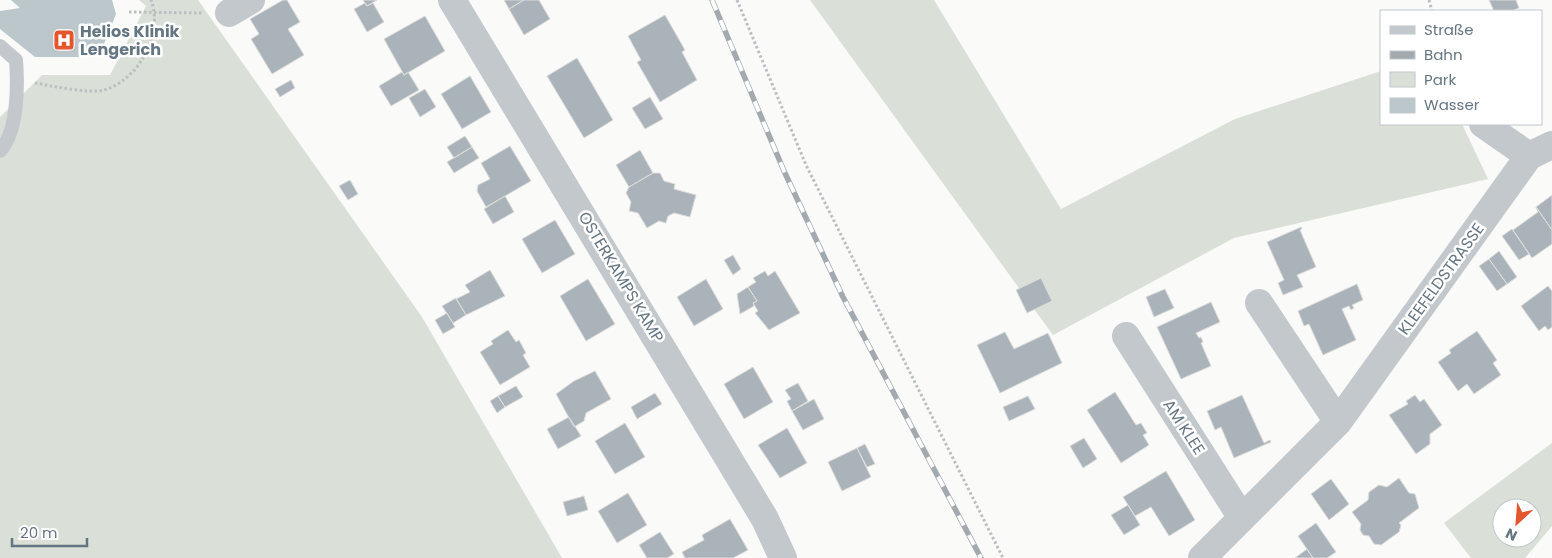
<svg xmlns="http://www.w3.org/2000/svg" width="1552" height="558" viewBox="0 0 1552 558" font-family="Poppins,sans-serif">
  <rect width="100%" height="100%" fill="#fafaf8"/>
  <!-- green -->
  <path fill="#dadfd7" fill-rule="evenodd" d="M139,0h59l224,317 140,241h-562v-441l42,-42h68l36,-69z
    M810,0h124l127,209 174,-90 146,-48v53h81l26,55 -254,59 -181,97z
    M1552,443v83l-27,32h-54l-27,-35zM1502,508h30v30h-30z"/>
  <!-- water -->
  <path fill="#bbc7cb" d="M11,0h101l4,14 -12,30 -24,13h-45l-35,-28v-18l20,-3z"/>
  <!-- building -->
  <path fill="#aab3b9" stroke="#dcdcda" d="M283,0h4l13,22 -12,7 16,26 -32,19 -21,-35 8,-5 -9,-15z
    M363,0h14l-10,6z
    M504,0h20l-15,9z
    M524,0h15l11,19 -26,16 -15,-26z
    M1489,0h27l3,8 -8,3h-17z
    M365,3l2,3 6,-3 11,19 -17,10 -13,-23z
    M665,15l20,35 -3,2 15,28 -37,22 -23,-40 4,-2 -13,-24z
    M425,16l20,35 -41,24 -20,-36z
    M577,58l36,62 -29,18 -37,-62z
    M402,72l2,3 4,-3 11,18 -28,16 -12,-20z
    M470,76l21,36 -29,17 -21,-35z
    M291,80l4,8 -15,9 -5,-8z
    M425,89l11,18 -16,10 -11,-19z
    M650,97l13,22 -18,10 -13,-21z
    M465,136l7,11 -18,11 -7,-11z
    M510,146l21,35 -45,26 -9,-16 1,-6 12,-6 -9,-16z
    M472,147l7,11 -25,15 -7,-11z
    M640,150l13,23 -24,14 -13,-22z
    M653,173h7l4,8 11,3 -1,5 22,6 -6,22 -16,-4 -6,3 -2,7 -7,-2 -12,7 -9,-15 -9,-2 2,-9 -5,-9 3,-6z
    M350,180l8,14 -10,6 -9,-14z
    M1552,195v35l-16,-23z
    M505,196l9,16 -21,12 -9,-15z
    M1536,207l16,23v14l-20,14 -19,-28 25,-18z
    M555,220l20,34 -33,19 -20,-34z
    M1301,227l1,2 -2,1 16,37 -19,8 6,12 -20,8 -5,-12 6,-3 -17,-38z
    M1512,229l17,25 -10,6 -17,-24z
    M1499,251l18,26 -10,7 -18,-25z
    M733,255l8,14 -8,6 -9,-15z
    M1489,259l18,25 -10,7 -18,-25z
    M490,270l15,26 -39,19 -10,-16 14,-7 -5,-7z
    M765,271l3,5 7,-5 25,42 -31,17 -14,-17 3,-2 -5,-8 4,-2 -9,-14 8,-5 -3,-4z
    M1041,278l11,23 -25,12 -11,-23z
    M588,279l27,45 -29,17 -26,-45z
    M706,279l17,30 -29,17 -17,-29z
    M1357,284l6,16 -11,5 2,3 -3,2 -2,-4 -7,3 14,31 -33,15 -14,-31 -5,2 -6,-15z
    M1548,286l4,5v36l-4,3 -3,-4 -6,5 -18,-25z
    M748,287l9,14 -4,2 1,3 -14,8 -3,-20z
    M1165,289l9,19 -20,9 -8,-20z
    M456,298l10,17 -13,8 -11,-17z
    M1211,302l9,20 -24,11 3,5 2,-1 2,5 -2,1 10,23 -30,13 -24,-52z
    M447,313l8,14 -12,7 -8,-14z
    M508,330l8,12 3,-2 7,13 -3,2 7,12 -30,18 -20,-33 13,-8 -2,-3z
    M1477,331l20,29 -4,3 8,12 -27,19 -7,-10 -9,7 -20,-29 13,-9 -2,-3z
    M1005,332l9,17 34,-16 14,30 -62,30 -23,-48z
    M753,367l20,35 -29,17 -20,-35z
    M595,371l16,28 -25,14 -2,8 -10,6 -18,-33 18,-13z
    M798,383l10,18 -16,10 -5,-10 4,-2 -6,-9z
    M516,386l7,11 -18,10 -7,-11z
    M1115,392l21,33 5,-2 6,10 -4,2 6,10 -28,18 -34,-53z
    M655,393l7,11 -25,15 -6,-12z
    M1242,395l22,48 6,-3 1,2 -37,16 -13,-31 -6,3 -8,-19z
    M1415,395l5,7 4,-3 18,26 -12,9v10l-14,10 -27,-39 19,-11 -2,-3z
    M498,396l7,11 -8,6 -7,-12z
    M1028,396l7,13 -26,12 -6,-14z
    M814,399l10,20 -21,11 -11,-19z
    M569,417l12,19 -23,13 -11,-20z
    M625,423l20,34 -30,17 -20,-33z
    M787,428l20,35 -27,15 -22,-33z
    M1084,438l13,21 -14,9 -13,-22z
    M865,444l10,20 -8,3 -10,-19z
    M857,448l14,29 -29,14 -14,-29z
    M1166,471l29,49 -26,16 -18,-29 -16,9 -12,-19z
    M1399,478l10,15 6,1 4,14 -20,15 2,2 -2,7 -18,13 -7,-1 -5,-8 -6,-1 -3,-5 1,-6 -9,-12 16,-12 1,-8 10,-7 8,2z
    M1331,479l18,25 -20,16 -18,-26z
    M628,493l19,32 -30,18 -19,-32z
    M584,496l4,14 -21,6 -4,-14z
    M1128,505l12,20 -16,10 -13,-20z
    M730,519l18,31 -15,8h-48l-3,-6 22,-12 -2,-5z
    M1316,523l20,29 -9,6h-14l-15,-22z
    M660,532l14,22 -7,4h-20l-8,-13z
    M1307,549l6,9h-18z"/>
  <g fill="none" stroke-linecap="round" stroke-linejoin="round">
    <!-- path -->
    <path stroke="#bbbfc2" stroke-width="3" stroke-dasharray="2.5 2.5" stroke-linecap="butt" d="M737,0l69,165 197,393
      M1429,0l3,11
      M129,12l75,1
      M35,83c18,3 53,11 69,7 35,-10 60,-57 47,-90"/>
    <!-- lane -->
    <path stroke="#c3c8cc" stroke-width="14" d="M0,46l16,14c2,25 2,72 -16,91"/>
    <!-- street -->
    <path stroke="#c3c8cc" stroke-width="28" d="M452,0l313,519 18,39
      M229,13l22,-13
      M1483,124l46,32
      M1259,303l79,119
      M1126,336l116,182
      M1202,558l136,-136 191,-266 23,-11"/>
    <!-- rail casing -->
    <g stroke="#a2aab0" stroke-width="5.5">
      <path id="rail" d="M712,0l72,171 59,126 138,261"/>
    </g>
    <!-- rail -->
    <use href="#rail" stroke="#fff" stroke-width="4" stroke-dasharray="11" stroke-linecap="butt"/>
  </g>
  <!-- icons -->
  <defs>
    <g id="hospital-square" transform="scale(1.125)"><rect x="-9" y="-9" width="18" height="18" rx="4" fill="#e4572e" stroke="#fff"/><path d="M-5-5h3v3.5h4V-5h3V5h-3V1.5h-4V5h-3Z" fill="#fff"/></g>
  </defs>
  <g fill-rule="evenodd">
    <use href="#hospital-square" x="64" y="40"/>
  </g>
  <g text-anchor="middle" dominant-baseline="central" stroke-width="5" stroke-linejoin="round" paint-order="stroke">
    <!-- poi labels -->
    <g font-size="16" font-weight="bold" fill="#657683" stroke="#fff" text-anchor="start">
      <text x="80" y="31">Helios Klinik<tspan x="80" dy="18">Lengerich</tspan></text>
    </g>
    <!-- street labels -->
    <g font-size="16" fill="#657683" stroke="#fff">
      <text transform="translate(621 277) rotate(59)">OSTERKAMPS KAMP</text>
      <text transform="translate(1441 279) rotate(-54)">KLEEFELDSTRASSE</text>
      <text transform="translate(1184 427) rotate(57)">AM KLEE</text>
    </g>
  </g>
  <!-- legend -->
  <rect x="1380" y="10" width="162" height="115" fill="#ffffff" stroke="#c1c8cd"/>
  <rect x="1390" y="26" width="25" height="8" fill="#c3c8cc" stroke="#c1c8cd"/>
  <text x="1424" y="35" font-size="15" fill="#657683">Straße</text>
  <rect x="1390" y="51" width="25" height="8" fill="#a2aab0" stroke="#c1c8cd"/>
  <text x="1424" y="60" font-size="15" fill="#657683">Bahn</text>
  <rect x="1390" y="72" width="25" height="15" fill="#dadfd7" stroke="#c1c8cd"/>
  <text x="1424" y="85" font-size="15" fill="#657683">Park</text>
  <rect x="1390" y="98" width="25" height="15" fill="#bbc7cb" stroke="#c1c8cd"/>
  <text x="1424" y="110" font-size="15" fill="#657683">Wasser</text>
  <!-- north arrow -->
  <g transform="translate(1517 523) rotate(206)"><circle r="24" fill="#ffffff" stroke="#c1c8cd"/>
  <path d="M0-4L9 19L0 12L-9 19Z" fill="#e4572e"/>
  <text y="-8" font-size="14" font-weight="bold" text-anchor="middle" fill="#657683">N</text>
  </g>
  <!-- scale -->
  <path d="M12 538v8h75v-8" fill="none" stroke="#657683" stroke-width="2.5"/>
  <text x="20" y="538" font-size="15" fill="#657683" stroke="#ffffff" stroke-width="4" paint-order="stroke">20 m</text>
</svg>
